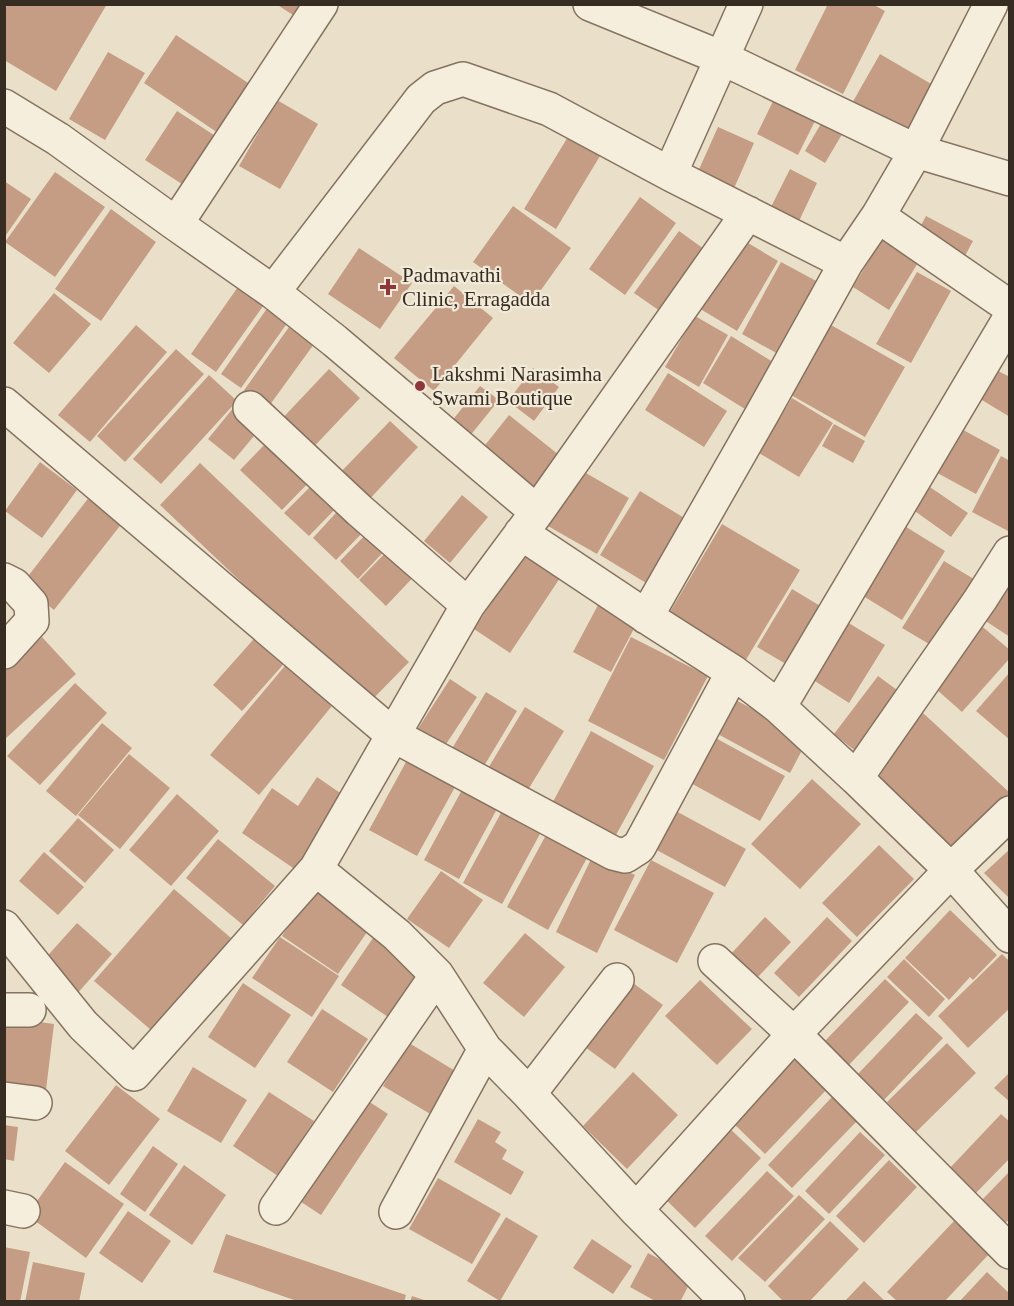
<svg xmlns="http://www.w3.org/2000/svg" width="1014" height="1306" viewBox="0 0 1014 1306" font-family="Georgia,serif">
  <rect width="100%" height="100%" fill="#eae0ca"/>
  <!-- building -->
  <path fill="#c49d84" d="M8,4h99l-51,87 -52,-31v-49z
    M276,4h32l-9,15z
    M828,4h44l13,7 -42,83 -48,-24z
    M176,35l81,54 -33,48 -80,-54z
    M108,52l37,21 -40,67 -36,-21z
    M880,54l53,31 -29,51 -53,-31z
    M779,89l42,20 -23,46 -41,-21z
    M277,100l41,24 -38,65 -41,-23z
    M177,111l40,26 -32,49 -40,-26z
    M826,115l21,11 -22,37 -20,-12z
    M574,127l32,19 -50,83 -32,-20z
    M718,127l36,16 -22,50 -36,-17z
    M790,169l27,14 -18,38 -28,-14z
    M55,172l50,35 -50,70 -50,-35z
    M4,181l27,18 -27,39z
    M640,197l36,26 -51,72 -36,-26z
    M513,206l58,42 -40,56 -58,-42z
    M111,209l45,33 -55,79 -46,-32z
    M926,216l47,25 -13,24 -47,-25z
    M679,231l32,23 -44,62 -33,-23z
    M887,231l37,22 -35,57 -36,-23z
    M738,237l40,24 -41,70 -40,-24z
    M359,248l53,35 -32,46 -52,-35z
    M781,262l39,21 -40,72 -38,-21z
    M917,272l34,19 -40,72 -35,-19z
    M240,284l26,18 -50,70 -25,-18z
    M454,286l39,32 -59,73 -40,-33z
    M54,293l37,31 -42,49 -36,-30z
    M268,307l20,15 -47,66 -20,-14z
    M695,316l33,19 -29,52 -34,-20z
    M136,325l31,27 -77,90 -32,-27z
    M831,325l74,42 -40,70 -74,-42z
    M289,327l25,17 -50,69 -24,-17z
    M731,336l50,31 -28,47 -50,-31z
    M176,349l28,25 -79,88 -28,-26z
    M533,368l26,19 -25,34 -26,-20z
    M329,369l31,29 -53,56 -31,-29z
    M994,369l16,8v40l-33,-20z
    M668,373l59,38 -23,36 -59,-37z
    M209,375l28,26 -76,83 -28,-25z
    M480,386l19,14 -30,37 -18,-15z
    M792,398l41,25 -34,54 -40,-24z
    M238,402l26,22 -30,36 -26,-21z
    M509,415l50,40 -32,40 -49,-41z
    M390,421l28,26 -52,56 -29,-27z
    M834,424l31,17 -12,22 -31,-17z
    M954,425l46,25 -24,44 -46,-25z
    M270,439l42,40 -30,31 -42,-40z
    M1001,456l9,5v71l-38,-20z
    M40,462l37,28 -35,48 -37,-27z
    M200,463l209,199 -40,41 -209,-198z
    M579,469l50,29 -32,56 -51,-29z
    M318,479l24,23 -33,34 -25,-23z
    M921,481l47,32 -17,24 -46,-33z
    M640,491l46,28 -40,64 -46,-28z
    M462,495l26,22 -38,46 -26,-22z
    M90,496l33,26 -69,88 -32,-26z
    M344,504l24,23 -32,33 -23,-22z
    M722,524l78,46 -59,98 -77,-46z
    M903,525l42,26 -43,69 -42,-26z
    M372,528l18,17 -32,34 -18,-18z
    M394,544l27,25 -35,37 -27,-26z
    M525,551l37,24 -52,78 -36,-24z
    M944,561l38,23 -41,67 -39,-23z
    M1010,571v66l-32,-21z
    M792,589l40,24 -34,58 -41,-24z
    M598,605l38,20 -25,47 -38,-20z
    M842,619l43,26 -36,58 -42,-27z
    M978,623l32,27v8l-48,54 -35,-31z
    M260,632l29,26 -47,53 -29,-26z
    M42,637l34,37 -72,66v-68z
    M631,637l77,39 -44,84 -76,-39z
    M289,661l47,40 -77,94 -49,-40z
    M1010,672v68l-34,-29z
    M878,676l30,22 -45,59 -29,-23z
    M450,679l27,18 -40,61 -27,-17z
    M75,683l32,30 -67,72 -33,-29z
    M486,692l31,19 -39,65 -31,-19z
    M732,698l76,41 -18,34 -76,-41z
    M525,707l39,24 -38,62 -39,-23z
    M923,713l87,80 -57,61 -86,-81z
    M102,723l30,25 -56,68 -30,-25z
    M591,731l63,35 -43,78 -63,-33z
    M712,736l73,40 -25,45 -73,-40z
    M412,751l48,27 -43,78 -48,-26z
    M129,754l41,34 -50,61 -42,-34z
    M317,777l32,22 -50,73 -57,-39 30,-45 26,18z
    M812,779l49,45 -61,65 -49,-45z
    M463,788l35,19 -39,72 -35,-19z
    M177,794l42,37 -48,55 -42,-36z
    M674,810l72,39 -21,38 -72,-39z
    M502,811l39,21 -39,72 -39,-21z
    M78,818l36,32 -29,33 -36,-32z
    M546,835l41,23 -39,72 -41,-23z
    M218,839l57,47 -32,39 -57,-47z
    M879,845l35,34 -57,58 -35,-34z
    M1010,849v50l-26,-26z
    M44,852l40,35 -26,28 -39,-34z
    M593,855l42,20 -38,78 -41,-21z
    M651,860l63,33 -37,70 -63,-33z
    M441,871l42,29 -34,48 -42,-29z
    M315,887l57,38 -34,49 -56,-38z
    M174,889l57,49 -80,92 -57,-49z
    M950,910l47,45 -24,25 -3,-3 -21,23 -44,-42z
    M765,917l26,25 -35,37 -26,-24z
    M827,917l25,24 -53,56 -25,-24z
    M77,923l35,31 -36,41 -34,-33z
    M525,933l40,34 -41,50 -41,-34z
    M375,935l47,32 -34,50 -47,-32z
    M280,937l59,39 -27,41 -60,-39z
    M1002,954l8,8v46l-42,40 -30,-32z
    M904,959l41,40 -16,18 -42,-40z
    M885,979l24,23 -63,66 -25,-23z
    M700,980l52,49 -35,36 -52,-49z
    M243,983l48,32 -36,53 -47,-31z
    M633,983l30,22 -48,64 -30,-22z
    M322,1009l46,30 -35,53 -46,-30z
    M916,1013l27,25 -60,63 -27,-25z
    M4,1017l50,7 -8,66 -42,-5z
    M409,1043l53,32 -25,43 -54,-32z
    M947,1043l29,30 -60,59 -29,-30z
    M796,1055l33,32 -64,67 -33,-32z
    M193,1067l54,33 -26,43 -54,-32z
    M633,1072l45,43 -51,54 -44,-43z
    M1010,1072v30l-16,-14z
    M116,1085l44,34 -51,66 -44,-34z
    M269,1092l45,29 -36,55 -45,-30z
    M362,1097l26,17 -67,101 -26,-17z
    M832,1097l25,24 -65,67 -24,-23z
    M1001,1114l9,8v36l-35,36 -26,-25z
    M478,1119l23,13 -6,10 12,8 -5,9 22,13 -13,23 -57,-33z
    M4,1125l14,2 -4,34 -10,-2z
    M727,1126l34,32 -66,70 -34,-33z
    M860,1132l25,23 -56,59 -24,-23z
    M153,1146l25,18 -33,48 -25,-18z
    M889,1160l28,27 -53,56 -28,-27z
    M65,1162l59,42 -38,54 -59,-43z
    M184,1165l42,30 -34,50 -43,-30z
    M767,1171l27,25 -62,65 -27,-25z
    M1010,1171v48l-6,5 -24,-22z
    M438,1178l63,36 -29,50 -63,-35z
    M799,1195l26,24 -60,63 -27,-24z
    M128,1211l43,30 -29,42 -43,-30z
    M506,1217l32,19 -38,65 -33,-20z
    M830,1221l29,28 -50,53h-25l-16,-16z
    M954,1221l35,33 -45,48h-46l-11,-10z
    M226,1234l180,61 -2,7h-104l-87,-30z
    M592,1239l40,27 -19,28 -40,-26z
    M4,1247l26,5 -10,50h-16z
    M648,1253l45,24 -13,25h-23l-27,-15z
    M33,1262l52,11 -6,29h-54z
    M987,1272l23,22v3l-4,5h-47z
    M864,1281l22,21h-42z
    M412,1296l15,5v1h-17z"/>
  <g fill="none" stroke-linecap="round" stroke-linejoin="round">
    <!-- minor casing -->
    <g stroke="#857360" stroke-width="36">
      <path id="minor" d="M590,4l132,54 194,93 94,28
        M746,4l-76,170 176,89
        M4,106l54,33 118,85 97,68 62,49 202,171
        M878,216l132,91
        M176,224l145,-220
        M273,292l148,-193 14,-11 28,-9 86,30 121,65
        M4,404l389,331 220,118 12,3 14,-9 94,-175
        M250,408l109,102 109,95
        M521,533l132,88 80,51 46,35 77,71 95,92 59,66
        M4,580l10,5 17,19 1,17 -28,31
        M646,617l116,-203 84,-151 32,-47 38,-65 75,-147
        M779,707l231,-389
        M856,778l124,-178 30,-47
        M316,869l81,66 40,40 48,74 44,45 107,116 92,92
        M4,927l79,98 51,49 182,-205 152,-264 69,-93 211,-299
        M715,961l79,73 216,218
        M4,1010h25
        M529,1094l88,-114
        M4,1099l31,4
        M4,1207l19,4
        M276,1208l161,-233
        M636,1210l158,-176 157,-164 59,-57
        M396,1212l89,-163"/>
    </g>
    <!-- minor -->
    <use href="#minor" stroke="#f6eedc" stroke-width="33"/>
  </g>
  <!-- markers -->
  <g fill="#8e3639" stroke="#f2ead8" stroke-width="2">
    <path d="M385 278h6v6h6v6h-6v6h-6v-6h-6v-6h6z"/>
    <circle cx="420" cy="386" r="6"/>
  </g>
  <g text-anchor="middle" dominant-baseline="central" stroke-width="4.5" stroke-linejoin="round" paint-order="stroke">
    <!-- poi labels -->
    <g font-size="21" fill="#372c22" stroke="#f2ead8" text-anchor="start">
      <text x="402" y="275">Padmavathi<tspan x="402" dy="24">Clinic, Erragadda</tspan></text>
      <text x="432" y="374">Lakshmi Narasimha<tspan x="432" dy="24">Swami Boutique</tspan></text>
    </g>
  </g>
  <!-- border -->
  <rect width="1014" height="1306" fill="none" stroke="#372c22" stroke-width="12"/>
</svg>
